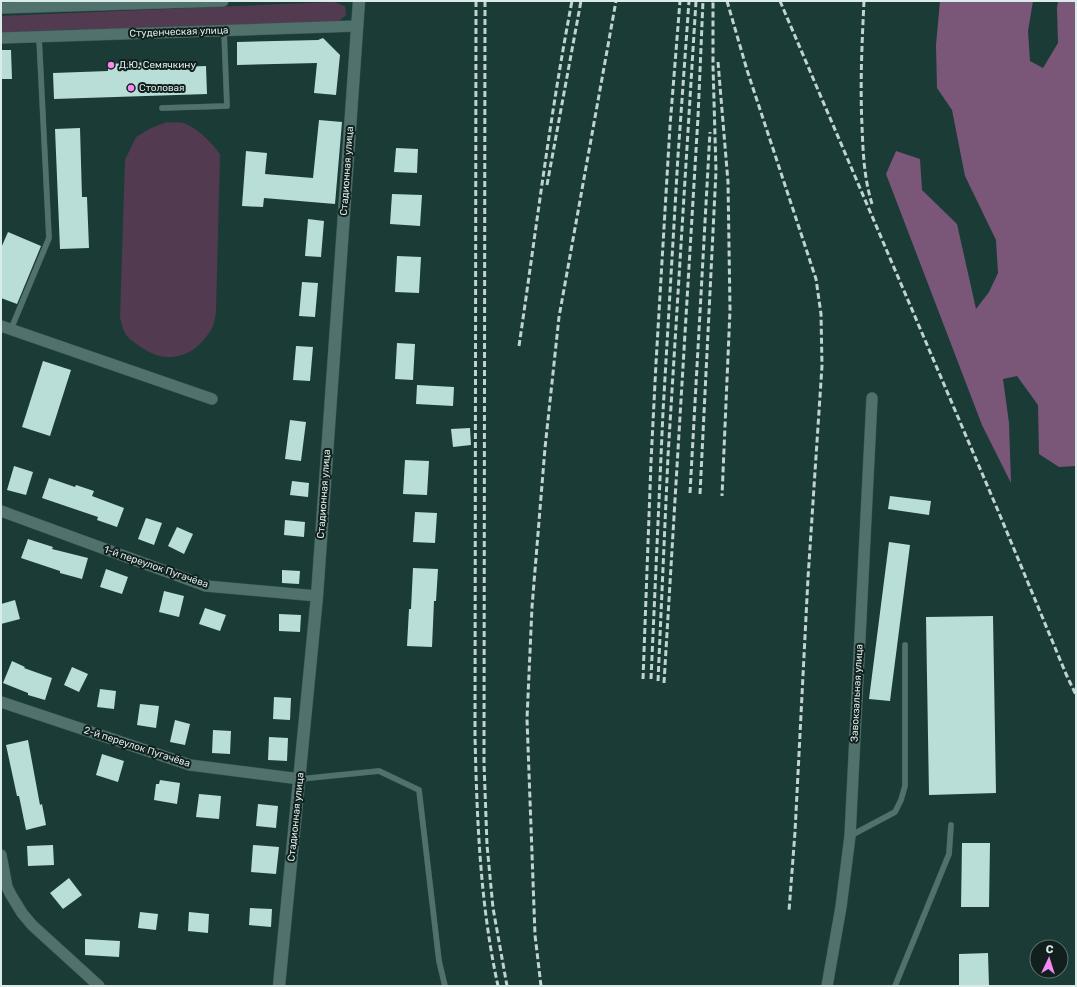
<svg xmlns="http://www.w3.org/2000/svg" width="1077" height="987" viewBox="0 0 1077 987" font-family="Rubik,sans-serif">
  <rect width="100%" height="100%" fill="#1b3b37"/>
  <!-- green -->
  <path fill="#523a51" d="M334,2l11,4 1,9 -9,8 -336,13v-20z
    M167,122c5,1 12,0 16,1 14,4 29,20 37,31l-4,159c-1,5 -2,11 -4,15 -15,27 -42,38 -68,21 -6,-4 -16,-10 -19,-16 -3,-4 -3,-11 -5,-15l5,-158 11,-23 15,-9z"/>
  <!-- forest -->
  <path fill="#7a5778" d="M940,1h93l-5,30 2,30 13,7 15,-25 -1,-35 1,-7h18v465l-17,1 -20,-13 -1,-49 -21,-29 -14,3 6,44 2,60 -29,-58 -96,-251 10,-23 24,8 2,31 35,34 19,85 13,-17 9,-19 -2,-33 -31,-64 -13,-66 -15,-22 -1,-43z"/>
  <!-- building -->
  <path fill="#b9ddd7" d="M323,38l17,17 -4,40 -22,-2 3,-30 -80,2v-23l81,-2z
    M1,50h10l1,29h-11z
    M151,62v6l55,-2 1,28 -153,5 -1,-26 55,-2v-7z
    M319,120l23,2 -7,82 -71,-6 -1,9 -21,-1 4,-55 21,2 -2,21 48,4z
    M80,128l2,69h5l2,51 -29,1 -5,-120z
    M396,148l22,1 -1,24 -23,-1z
    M392,194l30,1 -2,31 -30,-2z
    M308,219l16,2 -3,36 -16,-1z
    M8,232l33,14 -24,58 -16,-6v-50z
    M397,256l24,1 -2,36 -24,-1z
    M302,282l16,1 -3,34 -16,-1z
    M397,343l18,1 -2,36 -18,-1z
    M296,346l17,1 -3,34 -17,-1z
    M43,361l28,9 -21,66 -28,-9z
    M417,385l37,2 -1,19 -37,-2z
    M290,420l16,2 -5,39 -16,-2z
    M470,428l1,17 -18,2 -2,-18z
    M405,460l24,1 -2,34 -24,-1z
    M14,466l19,6 -7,23 -19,-5z
    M49,478l26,9 1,-2 18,6 -2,5 32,12 -7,19 -20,-7 1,-3 -56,-19z
    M292,481l17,2 -1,14 -18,-2z
    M890,496l41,5 -2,14 -41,-6z
    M415,512l22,1 -2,30 -22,-1z
    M146,518l16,5 -8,22 -16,-6z
    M285,520l20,2 -1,15 -20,-2z
    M177,527l16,7 -9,20 -16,-8z
    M28,539l25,8 -1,2 36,9 -6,21 -22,-6v-2l-39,-13z
    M889,542l21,3 -20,156 -21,-2z
    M413,568l25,1 -2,32h-2l-2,46 -25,-1 2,-37h2z
    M106,569l22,8 -6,17 -22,-7z
    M282,570l18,1 -1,13 -17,-1z
    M164,591l20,5 -5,21 -20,-5z
    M15,600l5,19 -19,5v-20z
    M205,608l21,7 -6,16 -21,-7z
    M279,614l22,1 -1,17 -21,-1z
    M993,616l3,177 -67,2 -3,-178z
    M12,661l13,6 -1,1 28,10 -7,22 -17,-5v-2l-25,-10z
    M72,667l16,7 -9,18 -15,-7z
    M100,689l16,2 -2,18 -17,-2z
    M274,697l17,1 -1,22 -17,-1z
    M140,704l19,2 -3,22 -19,-3z
    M175,720l15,4 -5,21 -15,-3z
    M213,730l18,1 -1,23 -18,-1z
    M269,737l19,1 -1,23 -19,-1z
    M28,740l12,65 2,-1 4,21 -20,5 -7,-34h-2l-11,-51z
    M102,754l22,7 -6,21 -22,-7z
    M160,780l20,3 -3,21 -23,-4 2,-16h3z
    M199,794l22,2 -2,23 -23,-2z
    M258,804l20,2 -2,22 -20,-2z
    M962,843h28l-1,64h-28z
    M53,845l1,20 -26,1 -1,-20z
    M253,845l26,2 -3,27 -25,-2z
    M69,878l13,17 -19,14 -13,-16z
    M250,908l22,1 -1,18 -22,-2z
    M140,912l18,2 -2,16 -18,-2z
    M189,912l20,2 -1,19 -20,-2z
    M85,939l35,2 -1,16 -34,-2z
    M988,953l1,33h-30v-32z"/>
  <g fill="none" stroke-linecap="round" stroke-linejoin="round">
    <!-- lane casing -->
    <g stroke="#395753" stroke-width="6">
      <path id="lane" d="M162,108l65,-2 -3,-75
        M11,329l38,-91 -10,-201
        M300,779l79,-8 40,19 20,171 6,25
        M850,836l45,-24 6,-12 4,-14v-141
        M895,986l54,-132 2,-29"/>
    </g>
    <!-- street casing -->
    <g stroke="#395753" stroke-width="12">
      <path id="street" d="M1,8l222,-7
        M1,38l356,-12
        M1,326l211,73
        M1,511l205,75 111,10
        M1,702l189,63 110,14
        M1,855l6,32 4,8 11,18 10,12 67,61
        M827,986l14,-79 9,-71 22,-438"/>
    </g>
    <!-- secondary casing -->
    <g stroke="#395753" stroke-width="13">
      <path id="secondary" d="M279,986l38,-390 42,-595"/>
    </g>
    <!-- lane -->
    <use href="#lane" stroke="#50716c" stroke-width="5.5"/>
    <!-- street -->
    <use href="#street" stroke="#50716c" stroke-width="11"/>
    <!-- secondary -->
    <use href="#secondary" stroke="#50716c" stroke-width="12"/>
    <!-- rail -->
    <path stroke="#bfd3d0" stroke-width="3" stroke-dasharray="6 3" stroke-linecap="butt" d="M476,1l-1,735c2,84 5,168 23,250
      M485,1l-1,762 3,82 6,63 14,78
      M727,1l20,69 69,209 5,35 1,52 -14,212 -13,254 -6,79
      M780,1l219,512 67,161 10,21
      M864,1c-2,42 -4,83 -2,125 1,26 2,52 10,78
      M718,62l10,120 2,128 -8,186
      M547,185l34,-184
      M519,346c17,-115 31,-231 53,-345
      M690,493l20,-361
      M700,494l16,-323 -3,-105v-65
      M643,679l8,-217 5,-99 14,-237 10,-125
      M651,679l12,-267 15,-256 11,-155
      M658,681l10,-225 28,-455
      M664,683l34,-566 5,-116
      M541,986l-6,-51 -8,-216 5,-112 13,-159 14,-131 57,-316"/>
  </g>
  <!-- markers -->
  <g fill="#f489f1" stroke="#111f1d" stroke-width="1.5">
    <circle cx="111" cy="65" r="4"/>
    <circle cx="131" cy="88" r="4"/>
  </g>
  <g text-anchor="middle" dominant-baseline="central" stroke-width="4" stroke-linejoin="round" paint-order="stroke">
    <!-- street labels -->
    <g font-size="10" fill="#daece9" stroke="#111f1d">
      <text transform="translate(179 32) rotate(-2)">Студенческая улица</text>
      <text transform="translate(347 171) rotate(-86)">Стадионная улица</text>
      <text transform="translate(324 494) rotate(-86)">Стадионная улица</text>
      <text transform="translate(156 567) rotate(19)">1-й переулок Пугачёва</text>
      <text transform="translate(857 693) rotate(-87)">Завокзальная улица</text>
      <text transform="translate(137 747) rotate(18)">2-й переулок Пугачёва</text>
      <text transform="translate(296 817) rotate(-84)">Стадионная улица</text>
    </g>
    <!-- poi labels -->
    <g font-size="10" fill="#daece9" stroke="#111f1d" text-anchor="start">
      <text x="119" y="65">Д.Ю. Семячкину</text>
      <text x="139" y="88">Столовая</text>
    </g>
  </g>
  <!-- border -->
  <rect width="1077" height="987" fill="none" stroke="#daece9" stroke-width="4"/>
  <!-- north arrow -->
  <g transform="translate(1049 959) rotate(4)"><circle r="19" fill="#111f1d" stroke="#61716f"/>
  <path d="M0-3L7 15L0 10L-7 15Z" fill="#f489f1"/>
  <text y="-6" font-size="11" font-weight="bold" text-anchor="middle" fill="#daece9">С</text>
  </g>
</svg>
